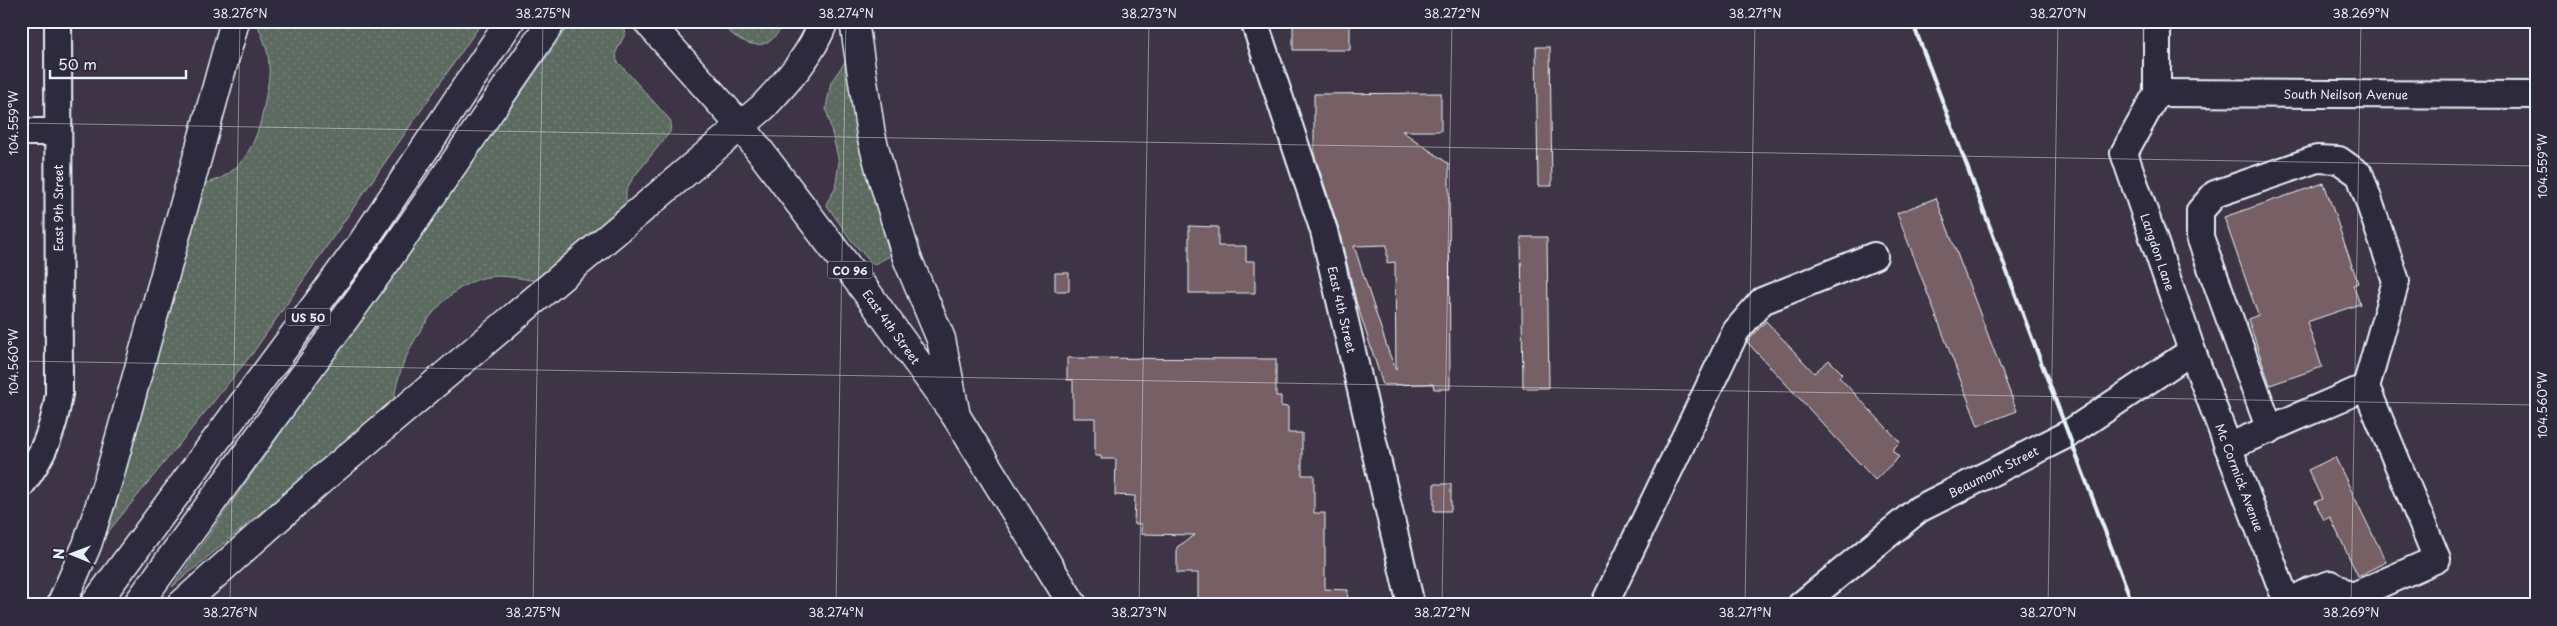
<svg xmlns="http://www.w3.org/2000/svg" width="2557" height="626" viewBox="0 0 2557 626" font-family="'Playpen Sans',sans-serif">
  <defs>
    <pattern id="grass-dots" width="8" height="8" patternUnits="userSpaceOnUse" patternTransform="scale(1.25)"><rect width="8" height="8" fill="#5c6a61"/><path d="M2 2h.1M6 6h.1" fill="none" stroke="#738078" stroke-width="1.8" stroke-linecap="round"/></pattern>
  </defs>
  <rect width="100%" height="100%" fill="#3d3545"/>
  <filter id="ink" filterUnits="userSpaceOnUse"><feTurbulence type="fractalNoise" baseFrequency=".02" numOctaves="2"/><feDisplacementMap in="SourceGraphic" scale="10" xChannelSelector="R" yChannelSelector="G"/><feConvolveMatrix kernelMatrix="1 2 1 2 8 2 1 2 1" color-interpolation-filters="sRGB"/></filter>
  <g filter="url(#ink)">
    <!-- grass -->
    <path fill="url(#grass-dots)" stroke="#a2aeac" d="M256,21h227l-231,333 -156,193 106,-363c42,-7 57,-46 63,-83 2,-12 5,-23 4,-35 0,-15 -7,-31 -13,-45z
      M572,21h45l9,11 -10,20 1,9 54,60 -1,11 -37,46 -7,12v13l-89,78c-19,-3 -40,-8 -58,-2 -44,14 -81,78 -85,122l-222,186z
      M717,21h67c-16,39 -44,23 -67,0z
      M847,59l50,193 -24,13 -22,-25 -25,-36 9,-15 4,-27 -13,-54 5,-26z"/>
    <!-- building -->
    <path fill="#776165" stroke="#e8f1f8" fill-rule="evenodd" d="M1293,21h57v29h-57z
      M1536,47h14l2,139h-14z
      M1441,93v38h-39l47,33 1,225h-16l-1,-5 -50,1 -27,-84 -18,-75 -24,-72v-60zM1387,245v18l8,-1 1,108 -7,-17 -35,-107z
      M2324,183l34,100 -5,2 7,19 -53,18 15,45 -52,18 -22,-66 10,-4 -34,-98z
      M1936,198l81,213 -39,15 -81,-213z
      M1189,226l29,1v19h28v15h9v32h-66z
      M1521,237h26l2,151h-26z
      M1055,273h14v18h-14z
      M1766,321l48,52 15,-13 13,13 -3,4 61,65 -8,8 7,7 -24,23 -128,-138z
      M1067,358l209,1v37h5v10l7,1v26h14v42h12v38h11v76l23,1 -1,15h-149v-32h-21v-26l18,-12 -54,-1v-10h-7l1,-28 -20,-1 1,-36h-15v-3h-6v-38h-22v-38h-6z
      M2335,457l51,105 -28,14 -28,-59 -6,3 -9,-18 7,-3 -14,-29z
      M1434,484h17v27h-17z"/>
    <g fill="none" stroke-linecap="round" stroke-linejoin="round">
      <!-- minor casing -->
      <g stroke="#e8f1f8" stroke-width="30">
        <g id="minor">
          <path id="s1" d="M1254,21l70,210 87,374"/>
          <path id="s2" d="M2157,21v72l-33,60 68,198 96,254"/>
          <path id="s3" d="M2157,93l379,2"/>
          <path d="M21,132h36"/>
          <path d="M2270,430l-70,-193v-26l15,-17 102,-35 22,1 21,15 36,106 -30,106"/>
          <path d="M2228,447l138,-60 71,172 -86,38 -20,-13 -19,6 -25,13"/>
          <path d="M21,485c22,-28 33,-56 38,-91l-1,-373"/>
          <path d="M1604,605l132,-274 26,-30 112,-45"/>
          <path id="s4" d="M1801,605l118,-96 149,-75 124,-83"/>
        </g>
      </g>
      <!-- major casing -->
      <g stroke="#e8f1f8" stroke-width="31">
        <g id="major">
          <path id="s5" d="M741,126l127,168 88,122 117,189"/>
        </g>
      </g>
      <!-- highway casing -->
      <g stroke="#e8f1f8" stroke-width="31">
        <path id="highway" d="M647,21l94,105
          M854,21l17,114 10,38 26,85 34,81 15,77
          M61,605l26,-60 22,-68 126,-456
          M94,605l268,-362 148,-222
          M137,605l249,-343 166,-241
          M181,605l134,-120 448,-378c25,-27 48,-51 61,-86"/>
      </g>
      <!-- minor -->
      <use href="#minor" stroke="#2f2a3d" stroke-width="26"/>
      <!-- major -->
      <use href="#major" stroke="#2f2a3d" stroke-width="28"/>
      <!-- highway -->
      <use href="#highway" stroke="#2f2a3d" stroke-width="28"/>
      <!-- rail -->
      <path stroke="#e8f1f8" stroke-width="4" d="M1912,21l221,584"/>
    </g>
  </g>
  <!-- ticks -->
  <path fill="none" stroke="#e8f1f8" stroke-width="1" stroke-opacity="0.45" d="M21,123l2515,43M21,361l2515,44M21,600l255,5M230,605l10,-584M533,605l10,-584M836,605l10,-584M1139,605l10,-584M1442,605l10,-584M1745,605l10,-584M2048,605l10,-584M2351,605l10,-584"/>
  <g text-anchor="middle" dominant-baseline="central" stroke-width="5" stroke-linejoin="round" paint-order="stroke">
    <!-- shield labels -->
    <g fill="#2f2a3d" stroke="#b0b5c0" stroke-width="1">
      <rect x="827.5" y="261.5" width="45" height="17" rx="4"/>
      <rect x="285.5" y="308.5" width="45" height="17" rx="4"/>
    </g>
    <g font-size="11" font-weight="bold" fill="#e8f1f8">
      <text x="850" y="270">CO 96</text>
      <text x="308" y="317">US 50</text>
    </g>
    <!-- street labels -->
    <g font-size="12" fill="#e8f1f8" stroke="#2f2a3d">
      <text stroke="none"><textPath href="#s3" startOffset="189">South Neilson Avenue</textPath></text>
      <text transform="translate(58 208) rotate(-90)">East 9th Street</text>
      <text stroke="none"><textPath href="#s2" startOffset="245">Langdon Lane</textPath></text>
      <text stroke="none"><textPath href="#s1" startOffset="302">East 4th Street</textPath></text>
      <text stroke="none"><textPath href="#s5" startOffset="251">East 4th Street</textPath></text>
      <text stroke="none"><textPath href="#s4" startOffset="235">Beaumont Street</textPath></text>
      <text stroke="none"><textPath href="#s2" startOffset="485">Mc Cormick Avenue</textPath></text>
    </g>
  </g>
  <!-- margin -->
  <rect width="2557" height="626" fill="none" stroke="#2f2a3d" stroke-width="55"/>
  <!-- north arrow -->
  <g transform="translate(72 554) rotate(271)" stroke="#2f2a3d" stroke-width="4" paint-order="stroke">
  <path d="M0-4L9 19L0 12L-9 19Z" fill="#e8f1f8"/>
  <text y="-8" font-size="14" font-weight="bold" text-anchor="middle" fill="#e8f1f8">N</text>
  </g>
  <!-- scale -->
  <path d="M50 70v8h136v-8" fill="none" stroke="#e8f1f8" stroke-width="2.5"/>
  <text x="58" y="70" font-size="15" fill="#e8f1f8" stroke="#2f2a3d" stroke-width="4" paint-order="stroke">50 m</text>
  <rect x="28" y="28" width="2502" height="570" fill="none" stroke="#e8f1f8" stroke-width="2"/>
  <g font-size="12" text-anchor="middle" fill="#e8f1f8">
    <text x="240" y="18">38.276°N</text>
    <text x="543" y="18">38.275°N</text>
    <text x="846" y="18">38.274°N</text>
    <text x="1149" y="18">38.273°N</text>
    <text x="1452" y="18">38.272°N</text>
    <text x="1755" y="18">38.271°N</text>
    <text x="2058" y="18">38.270°N</text>
    <text x="2361" y="18">38.269°N</text>
    <text transform="translate(14 123) rotate(-90)" y="4">104.559°W</text>
    <text transform="translate(2543 166) rotate(-90)" y="4">104.559°W</text>
    <text transform="translate(14 362) rotate(-90)" y="4">104.560°W</text>
    <text transform="translate(2543 405) rotate(-90)" y="4">104.560°W</text>
    <text x="230" y="617">38.276°N</text>
    <text x="533" y="617">38.275°N</text>
    <text x="836" y="617">38.274°N</text>
    <text x="1139" y="617">38.273°N</text>
    <text x="1442" y="617">38.272°N</text>
    <text x="1745" y="617">38.271°N</text>
    <text x="2048" y="617">38.270°N</text>
    <text x="2351" y="617">38.269°N</text>
  </g>
</svg>
